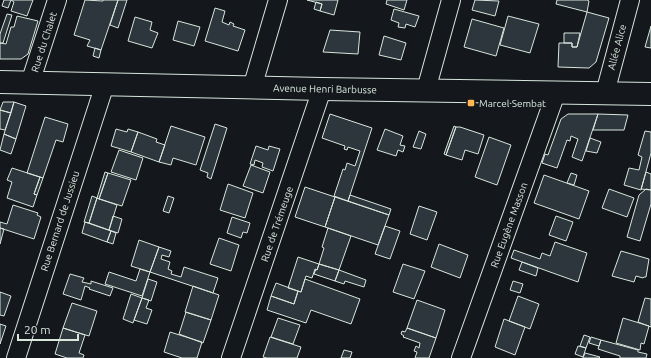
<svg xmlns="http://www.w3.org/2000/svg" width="651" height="358" viewBox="0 0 651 358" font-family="Ubuntu,sans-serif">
  <rect width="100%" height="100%" fill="#14181c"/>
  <!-- building -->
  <path fill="#2c363c" stroke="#d8e6dc" d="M4,0h7l-3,8 -6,-2z
    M11,0h22l-6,16 -16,-5 3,-9z
    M85,0l18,1v-1h15l-17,50 -14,-4 3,-6 -16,-5z
    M118,0h9l-9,28 -8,-3z
    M307,0h31l-4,15 -14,-4 2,-7z
    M387,0h20l-3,10 -18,-6z
    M475,0l24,1 -4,15 -23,-6z
    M557,0h30l2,1 -2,11 -31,-8z
    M316,2l6,2 -2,7 -6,-2z
    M215,8l10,3 -3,11 7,3 1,-3 4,2 -1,2 12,4 -7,21 -33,-10z
    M394,9l25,7 -4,11 -9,-3 -1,4 -7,-1 1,-4 -8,-3z
    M587,12l22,6 -13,44 -7,6 -31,-1 1,-24h13v4h5z
    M7,14l5,1 -9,28h-3v-9z
    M17,16l21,5 -10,33 -7,5h-21v-16l6,1 5,-17h3z
    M508,16l31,8 -9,29 -30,-8z
    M135,17l17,5 -2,8 8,3 -6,15 -24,-7z
    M472,19l32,9 -8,28 -32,-9z
    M178,21l22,6 -6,19 -21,-6z
    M651,26v22l-6,-1z
    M330,30l30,2 -2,22 -35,-2z
    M564,33h16l-3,14h-5v-4h-8z
    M384,36l22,7 -5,17 -22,-5z
    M95,48l6,2 -2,8 -6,-2z
    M3,102h11l-3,11 -11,-3z
    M14,102l12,4 -10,33 -12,-5z
    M0,110l11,3 -6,17 -5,-1z
    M330,114l42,14 -24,73 -14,-5 9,-27 2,1 2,-7 8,3 5,-15 -12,-4 -1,3 -3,-1 1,-3 -23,-8z
    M568,114h30l-16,47 -10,-4 6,-18 -7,-3 -1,5 -3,-1 -10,28 -15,-5 3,-9 3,1 13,-36z
    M598,114l30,1 -4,15h-31z
    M45,117l23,7 -5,18 -7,-2 -13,38 -16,-5z
    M215,124l12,4 -16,51 -4,-2 1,-4 -8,-3z
    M171,126l34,11 -9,28 -23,-7 -2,7 -12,-3z
    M454,126l2,1 -10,28 -2,-1z
    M456,127h4l24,8 -6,19 -13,-4 -3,10 -16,-5z
    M116,129l11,3 1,-3 10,3 -7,20 -20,-6z
    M385,129l18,7 -3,9 5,1 -2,6 -5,-2 -2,6 -19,-6z
    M419,131l7,3 -5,15 -8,-2z
    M645,131l6,1v21l-10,37 -17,-5 5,-17 10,2 3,-13 -4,-2z
    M138,132l19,7 -1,3 9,3 -6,17 -28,-10z
    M4,134l12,5 -5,15 -11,-4z
    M489,137l22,8 -14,40 -22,-8z
    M590,138l11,4 -4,11 -11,-2z
    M256,146l12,4 1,-4 11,3 -7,22 -11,-4 1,-4 -8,-3 -1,5 -4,-1z
    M119,150l24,8 -7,22 -25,-8z
    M251,165l19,7 -7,21 -20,-7z
    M12,168l28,9 -6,17 3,1 -4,12 -26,-9 5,-16 -5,-2z
    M105,172l3,1 -9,26 -2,-1z
    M646,172l5,2v16l-10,-1z
    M108,173l23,7 -9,26 -23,-7z
    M571,173l6,2 -3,10 -7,-2z
    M544,175l45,16 -10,28 -45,-16z
    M40,177l3,1 -6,17 -3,-1z
    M228,184l25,9 -8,25 -25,-8z
    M305,187l30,10 -10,30 -30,-10z
    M609,189l25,9 -7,19 -25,-9z
    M646,189l5,1v14l-11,37 -13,-4 12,-42z
    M350,195l41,14 -2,6 -41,-14z
    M92,196l5,2 -8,25 -5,-1z
    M168,196l6,2 -5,15 -6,-2z
    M335,197l54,18 -11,30 -53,-18z
    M97,198l20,7 -8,25 -20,-7z
    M13,205l25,8 -1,2 4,2 -7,22 -34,-11v-6l7,2z
    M419,206l18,6 -10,28 -17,-6z
    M113,216l9,3 -4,14 -9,-3z
    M556,216l17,6 -7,19 -17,-6z
    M232,217l18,6 -3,10 -4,-1 -2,6 -14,-5z
    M85,222l26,9 -4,11 -25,-9z
    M385,226l15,5 -10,28 -15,-5z
    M0,228l4,1 -4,15z
    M328,228l23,8 -12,34 -20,-6 5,-16 -2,-1z
    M111,231l5,2 -3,11 -6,-2z
    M219,238l20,7 -8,26 -21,-7z
    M139,240l20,7 -9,25 -19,-6z
    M555,242l32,11 -9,29 -67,-24 3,-8 26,9 2,-6 8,3z
    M439,244l29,11 -8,23 -29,-11z
    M159,247l12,4 -2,6 -7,-2 -1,4 9,3 -2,7 4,2 -1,3 10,3 3,-10 34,11 -5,15 -63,-21z
    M621,251l28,8 -3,18h-2l-1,1 -7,-2 -2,6 -22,-6z
    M298,257l21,7 -2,6 -2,-1 -3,9 -6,-2 -5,16 -13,-4z
    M522,262l16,6 -2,8 -17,-6z
    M319,264l20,6 -4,11 -21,-7 2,-5 1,1z
    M403,264l22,7 -11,28 -21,-7z
    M140,269l10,3 -8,24 -37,-12 4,-12 27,9z
    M339,270l27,10 -2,7 -19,-6 -1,3 -9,-3z
    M70,274l14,4 -2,4 9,2v-3l22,7 -3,8 -21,-7 1,-1 -5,-2 -4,14 -18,-6z
    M148,279l9,3 -6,19 -9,-3z
    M305,279l55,20 -9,25 -40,-14 -5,13 -39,-13 4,-14 23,8 4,-13 3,1z
    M513,281l10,3 -3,9 -10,-3z
    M276,283l22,8 -4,13 -23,-8z
    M193,286l26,9 -8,25 -26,-8z
    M0,292l11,4 -7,20 -4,-1z
    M131,294l11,4 -9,25 -10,-4z
    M518,296l21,8 -9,25 -21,-8z
    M142,298l7,2 -3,8 6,2 -5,14 -13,-4z
    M645,298l6,1v28l-13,-5z
    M417,300l28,10 -9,28 -29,-10z
    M72,303l25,8 -8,25 -26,-8z
    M186,312l25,8 -8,23 -24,-9z
    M278,318l22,7 -7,19 -22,-7z
    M623,318l26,8 -5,18 -3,-1 -1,7 -24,-7z
    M504,319l21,8 -10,28 -20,-8z
    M0,324l6,2 -6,18z
    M63,328l22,7 -6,18 5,2 -1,3h-16l-12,-4z
    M407,328l29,10 -7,20h-14l2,-6 -3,-1 2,-5 3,2 1,-5 -17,-6 1,-1 -3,-2 1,-3 3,1z
    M170,332l32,10 -5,16h-15l-18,-6z
    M584,335l6,2 -4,11 -6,-2z
    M270,337l31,10 -4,11h-30l-4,-1z
    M591,337l10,3 -2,6 -10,-3z
    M601,340l37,10v2l9,2 -1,4h-26v-2l-22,-7z
    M578,346l8,2 -3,9 -8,-3z
    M344,350l8,2 -2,6h-9z
    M585,353l15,4 -1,1h-16z"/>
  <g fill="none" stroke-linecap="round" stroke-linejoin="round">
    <!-- minor casing -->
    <g stroke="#d8e6dc" stroke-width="20">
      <path id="minor" d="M30,83l27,-83
        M252,88l26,-88
        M426,90l25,-90
        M605,93l25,-93
        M16,358l89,-274
        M231,358l91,-269
        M461,358l95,-265"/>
    </g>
    <!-- tertiary casing -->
    <g stroke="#d8e6dc" stroke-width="24">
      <path id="tertiary" d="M0,82l322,7 329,5"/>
    </g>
    <!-- minor -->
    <use href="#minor" stroke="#14181c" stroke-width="18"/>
    <!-- tertiary -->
    <use href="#tertiary" stroke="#14181c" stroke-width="22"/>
  </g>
  <!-- markers -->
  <rect fill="#ffb74d" stroke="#14181c" stroke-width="1.5" x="467" y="99" width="8" height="8" rx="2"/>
  <g text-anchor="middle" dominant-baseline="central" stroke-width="3" stroke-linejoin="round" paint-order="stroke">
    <!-- street labels -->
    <g font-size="10" fill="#d8e6dc" stroke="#14181c">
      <text transform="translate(44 42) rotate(-72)">Rue du Chalet</text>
      <text transform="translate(617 47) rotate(-75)">Allée Alice</text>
      <text transform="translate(325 89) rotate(1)">Avenue Henri Barbusse</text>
      <text transform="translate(60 221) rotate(-72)">Rue Bernard de Jussieu</text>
      <text transform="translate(277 224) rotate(-71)">Rue de Trémeuge</text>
      <text transform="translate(509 225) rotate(-70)">Rue Eugène Masson</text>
    </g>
    <!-- poi labels -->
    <g font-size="10" fill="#d8e6dc" stroke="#14181c" text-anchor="start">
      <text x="479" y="103">Marcel Sembat</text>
    </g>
  </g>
  <!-- scale -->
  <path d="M18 334v6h60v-6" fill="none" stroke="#d8e6dc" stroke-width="2"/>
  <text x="24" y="334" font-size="12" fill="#d8e6dc" stroke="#14181c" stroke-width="3" paint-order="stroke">20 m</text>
</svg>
